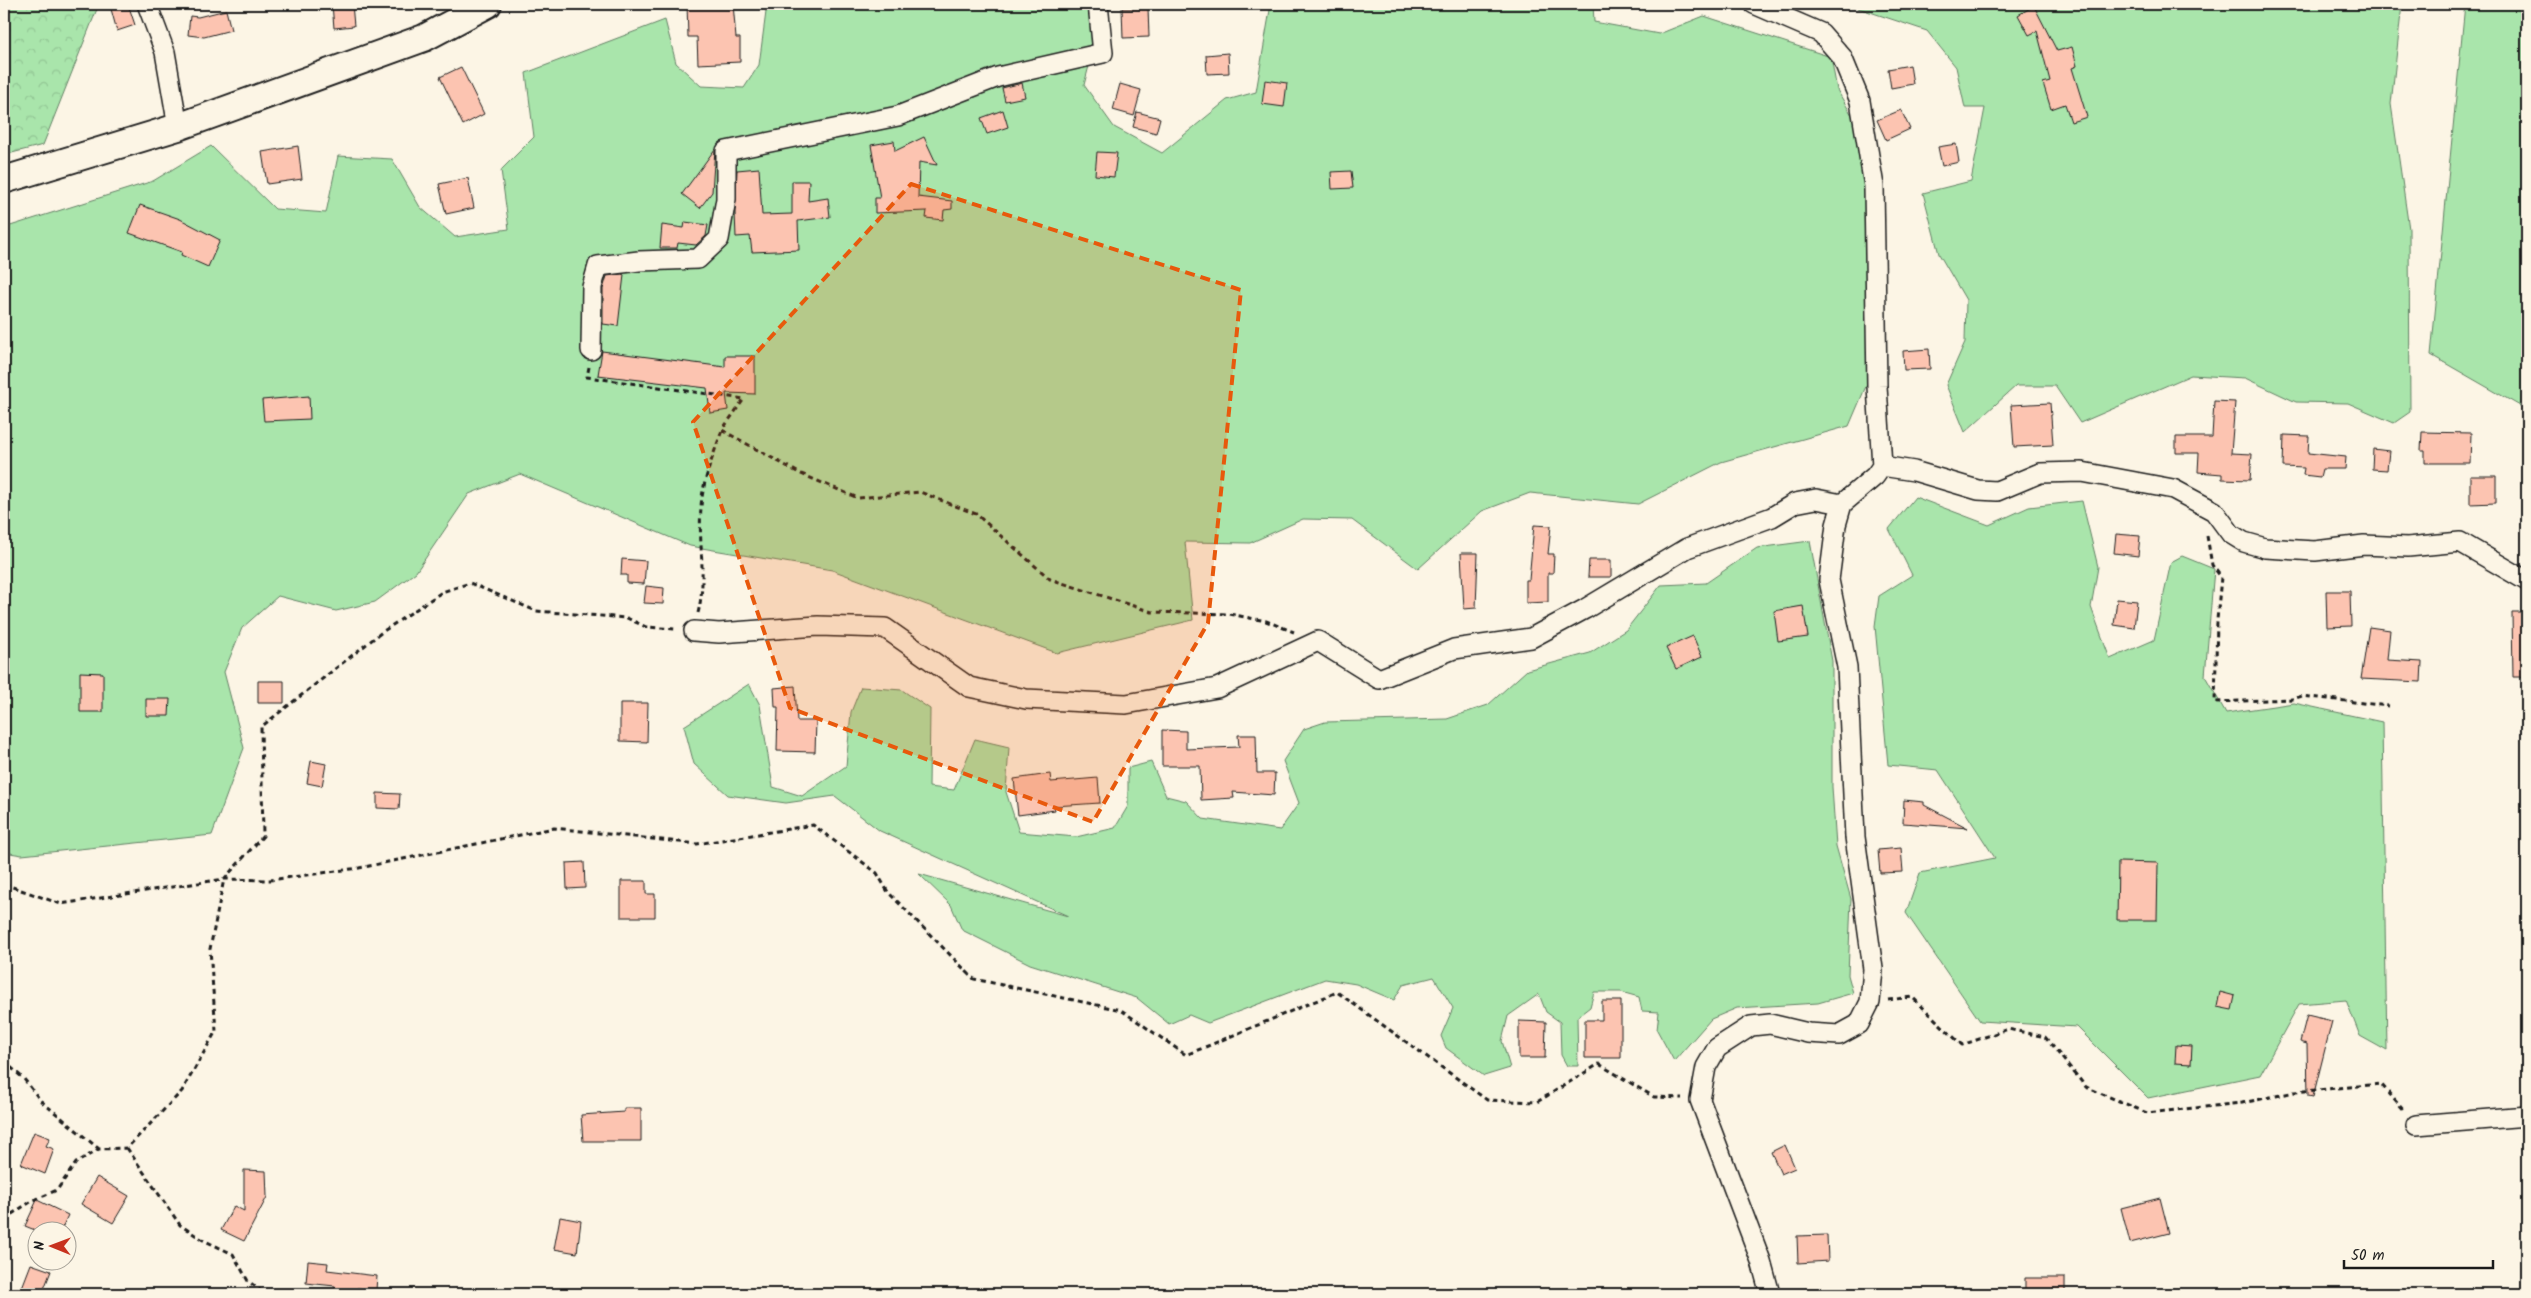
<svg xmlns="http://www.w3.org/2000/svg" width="2531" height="1298" viewBox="0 0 2531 1298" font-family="Kalam,sans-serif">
  <defs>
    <pattern id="forest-crowns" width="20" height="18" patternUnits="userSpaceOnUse" patternTransform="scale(1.25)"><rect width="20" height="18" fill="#a9e5ab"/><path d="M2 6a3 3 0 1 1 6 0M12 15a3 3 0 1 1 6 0" fill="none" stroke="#91c493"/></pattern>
  </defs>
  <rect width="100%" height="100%" fill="#fcf5e5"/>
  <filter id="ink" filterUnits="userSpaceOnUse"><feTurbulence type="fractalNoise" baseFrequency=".02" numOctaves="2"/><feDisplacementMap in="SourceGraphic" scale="10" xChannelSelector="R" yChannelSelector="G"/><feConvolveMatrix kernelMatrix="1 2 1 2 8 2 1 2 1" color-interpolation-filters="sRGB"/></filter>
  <g filter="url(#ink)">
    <!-- green -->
    <path fill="#a9e5ab" stroke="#628064" d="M763,4h325l5,3 4,28 -13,50 30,42 48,26 65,-53 29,-8 15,-88h322l1,18 65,12 45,-18 127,41 6,33 28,47 10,228 -26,61 -128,36 -83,42 -108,-11 -48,18 -64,58 -66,-49 -49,-1 -53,24 -65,-1 8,78 -136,33 -225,-83 -142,-24 -170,-72 -51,20 -53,78 -41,30 -39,9 -58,-15 -36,32 -18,44 20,76 -32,87 -190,20 -18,-3v-624l149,-47 58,-35 64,63 51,4 12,-57 54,3 28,48 35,30 54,-8 -8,-59 33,-33 -8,-64 139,-53 11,43 25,23 43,2 15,-23 7,-53z
      M1846,4h556l-11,100 18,125 1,183 -16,11 -46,-20 -52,-1 -51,-24 -54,-3 -111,48 -25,-37h-39l-51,46 -19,-47 19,-43 1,-42 -27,-46 -16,-61 48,-12 14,-73h-20l-9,-41 -29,-36z
      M2465,4h62v406l-96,-55z
      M1915,497l74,28 40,-18 53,-6 16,66 -7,40 19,52 44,-19 17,-78 11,-6 32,13 -9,107 21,37 68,-10 88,19 5,329 -27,-15 -14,-36 -47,4 -39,71 -112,23 -71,-71 -97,-6 -74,-108 14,-40 75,-15 -57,-88 -50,-5 -13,-139 4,-30 33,-21 -23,-46z
      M1810,541l22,120v126l4,59 15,53 -3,76 5,18 -35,10 -81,5 -26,11 -37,42 -17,-31 2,-18 -17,-1 -3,-14 -18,-5h-27l-4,15 -13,10 1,49h-11l-6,-11 -1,-33 -14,-10 -7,-18 -31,22 -6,25 8,27 -26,8 -38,-28 -5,-12 12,-28 -19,-31 -31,8 -9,15 -38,-16 -31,-5 -117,44 -19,-8 -20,9 -32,-26 -107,-34 -68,-34 -11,-25 -32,-31 149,42 -188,-85 -45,-35 -49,7 -58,-8 -34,-31 -10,-38 65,-42 11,21 13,82 29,9 44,-30 5,-54 10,-25 41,3 28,19 -1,78 25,3 21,-51 34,8 -3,45 13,40 57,5 39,-9 13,-22v-38l23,-6 15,34 20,5 17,18 77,11 19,-27 -16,-42 21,-32 21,-7 122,-3 41,-14 39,-35 63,-17 36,-23 35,-45 45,-2 51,-35z"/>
    <!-- forest -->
    <path fill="url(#forest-crowns)" stroke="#628064" d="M4,4h95l-56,141 -39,10z"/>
    <!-- building -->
    <path fill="#fcc4b1" stroke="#1c1c1c" d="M128,4l7,21 -18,6 -6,-22z
      M332,4h20l2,22 -20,2z
      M687,4h46l3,34h4v24l-42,2 -1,-27h-9z
      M2034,6l23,45 15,-4 5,19 -5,2 15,49 -16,5 -6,-18 -14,5 -8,-26 7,-2 -13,-50 -8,4 -11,-20z
      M1122,8h26l1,29 -26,1z
      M226,10l5,20 -27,7 -16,-2 2,-19 8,1z
      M1228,53l1,20 -22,1 -1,-19z
      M1910,65l3,19 -22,4 -3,-19z
      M461,67l23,47 -21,11 -23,-48z
      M1265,80l22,3 -3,24 -22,-3z
      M1022,83l3,14 -20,4 -3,-13z
      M1120,84l21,6 -7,26 -21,-6z
      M1003,110l5,17 -21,7 -6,-16z
      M1901,110l9,19 -24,11 -9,-20z
      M1137,112l23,6 -4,15 -23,-6z
      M924,137l13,28 -18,-3 -1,35 34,4v8l-8,1 -1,10 -17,-2 1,-7 -52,2v-15h5l-9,-53 23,-4 1,10z
      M1956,144l3,18 -17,4 -4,-19z
      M298,146l4,33 -35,5 -5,-32z
      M715,149l-3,43 -12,16 -18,-14z
      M1097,152l20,1 -3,24 -19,-2z
      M759,168l3,47 30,-1v-33h17l-1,20 20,-3 2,19 -32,4 1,29 -47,2 -2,-16 -14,1 -1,-24 2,-43z
      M1351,171l2,17 -21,1 -1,-17z
      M468,178l6,30 -28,6 -7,-30z
      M140,205l40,14 40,21 -12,27 -27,-12 1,-3 -53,-19z
      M685,222l23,3 -2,11 -10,9 -18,-2 -1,5h-17l2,-23 22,3z
      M622,274l2,1 -6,51 -15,-2v-35l4,-13z
      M1929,349l1,20 -26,1 -1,-19z
      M602,351l123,16v-11h30v38l-29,-1 2,17 -18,3 -3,-25 -109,-13z
      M309,396l1,23 -46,2 -2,-21z
      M2214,401l21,1 -4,51 21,1 -2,26 -28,-1v-5l-24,-2 1,-19h-23v-16h36z
      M2050,403l3,42 -39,2 -3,-42z
      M2422,432l49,1 -1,30h-45v-12h-4z
      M2284,435l25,1 -1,17 38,4 -1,12h-23l-2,8 -17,-2 1,-7 -21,-1z
      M2373,449l16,2 -2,19 -15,-1z
      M2470,476h26v27l-26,1z
      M1534,525l17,1 -3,28h6l-1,19h-5v29l-22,1v-23h3z
      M2116,534l24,2 -2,20 -24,-3z
      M1461,553h17l-2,55 -12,1z
      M622,559l24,2 -2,23 -17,-1v-8h-6z
      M1589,560h22v17h-23z
      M646,586l18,2 -1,16 -19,-1z
      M2326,591h24l1,35 -24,1z
      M2117,599l20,2 -3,27 -20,-3z
      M1803,606l5,31 -30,4 -4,-30z
      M2512,612h15v65h-14z
      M2369,627l21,3 -3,30 35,2 -1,20 -60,-3z
      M1693,636l9,21 -26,12 -10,-21z
      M80,672l23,1v39h-23z
      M258,681h26v22h-26z
      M795,686l2,35h19l-1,31 -38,-1 1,-44h-3l-1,-19z
      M146,699h24l-1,17h-23z
      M620,703h28l-1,39 -27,-1z
      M1162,730l24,1v18l53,-2 -1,-12h18l1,38h18l-1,22 -41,-3 1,6 -33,2 -1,-34h-38z
      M311,761l15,3 -4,22 -15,-3z
      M1050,774l1,8 47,-4 2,25 -46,3 1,4 -37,5 -4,-36z
      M377,793l23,1 -1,15 -22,-1z
      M1904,800l20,2v3l44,23 -65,-5z
      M1901,848l2,24 -23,1 -2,-23z
      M584,862l1,26 -18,1 -1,-26z
      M2118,862l40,1 -1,57h-40z
      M621,881h25v13h9v23h-34z
      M2220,992l15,4 -3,14 -15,-3z
      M1602,1001h19v57h-36v-38h17z
      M2307,1015l25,6 -19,76 -5,-1 -1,-52 -7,-2z
      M1519,1021l27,1 -1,36h-26z
      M2176,1045l16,1 -1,18 -16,-1z
      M624,1108h17v33h-58l-2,-26 43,-3z
      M34,1132l16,6 -4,8 8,3 -9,25 -24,-10z
      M1785,1145l10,23 -14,6 -10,-22z
      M244,1170l22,1 1,26 -23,44 -23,-11 13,-24 10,5z
      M97,1177l32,19 -16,27 -32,-19z
      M2160,1198l9,35 -39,10 -9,-35z
      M37,1200l31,15 -7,15h-26l-10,-4z
      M560,1217l21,4 -4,32 -23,-4z
      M1827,1235l1,26 -30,2 -1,-27z
      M308,1261l20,2 -1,7 50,6 -1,14 -19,-2 -1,6h-22l1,-8 -29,-3z
      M31,1264l20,7 -9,23 -21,-4z
      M2025,1278h40v16h-40z"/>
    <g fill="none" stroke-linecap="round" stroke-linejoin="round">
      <!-- street casing -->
      <g stroke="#1c1c1c" stroke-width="22">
        <path id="street" d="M147,4l18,48 13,75
          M1754,4l67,29 21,24 18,44 14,85 3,200 5,80 -7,10 -33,28 -6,21 -7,55 18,87 8,170 18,132 -3,33 -11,22 -20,11 -31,-2 -38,-9 -19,2 -34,22 -11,19 -6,33 61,161 9,33
          M591,350l1,-63 6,-21 41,-5 59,-2 21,-20 7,-40v-48l172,-35 100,-39 105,-24 -5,-49
          M1882,466l32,5 64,19 19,1 43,-18 42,-1 91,17 41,22 17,23 13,8 21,6 50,3 49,-6 44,2 52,-5 67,39
          M694,631l25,2 99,-7 67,2 84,59 57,12 100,5 91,-16 101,-47 61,38 75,-30 77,-11 54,-29 102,-61 85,-31 23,-14 21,-4 26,5
          M2416,1125l111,-9"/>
      </g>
      <!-- secondary casing -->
      <g stroke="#1c1c1c" stroke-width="30">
        <path id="secondary" d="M4,180l174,-53 246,-89 64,-34"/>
      </g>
      <!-- path -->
      <path stroke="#1c1c1c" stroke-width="3" stroke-dasharray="5 4" stroke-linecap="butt" d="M589,367l-2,10 157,22 -22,31 77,43 59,25 62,-6 56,22 74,65 102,33 77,2 37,7 28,11
        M2207,536l5,29 9,12 -4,43 -2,82 78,-3 9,-3 87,10
        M698,613c9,-35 0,-70 3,-105 1,-26 13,-54 21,-78
        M4,884l57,20 163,-25 46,1 89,-12 195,-40 143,16 116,-19 64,48 11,19 86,87 147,31 65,45 151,-63 150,108 50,2 62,-38 55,33 28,1
        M1888,1000l24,-3 50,48 46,-16 37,8 41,50 61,26 95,-10 53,-11 86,-8 23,27
        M4,1061l20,18 17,22 58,48
        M127,1148l53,77 23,15 30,14 15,27 17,13
        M4,1219l28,-18 25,-11 19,-27 23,-14 28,-1 55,-57 34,-60 -6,-82 14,-70 39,-43 -2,-109 121,-95 60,-40 28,-9 66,28 91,7 19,9 30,2"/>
      <!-- street -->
      <use href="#street" stroke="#fcf5e5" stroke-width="19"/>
      <!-- secondary -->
      <use href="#secondary" stroke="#fcf5e5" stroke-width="26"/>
    </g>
  </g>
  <!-- marked area -->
  <path fill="#e8590c" fill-opacity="0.2" stroke="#e8590c" stroke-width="4" stroke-dasharray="10 6" stroke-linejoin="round" d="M911,184l330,106 -33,333 -115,199 -303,-114 -97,-286z"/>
  <!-- margin -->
  <rect width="2531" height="1298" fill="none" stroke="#fcf5e5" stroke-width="20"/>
  <rect x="10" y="10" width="2511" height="1278" fill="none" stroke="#1c1c1c" stroke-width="2" filter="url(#ink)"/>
  <!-- north arrow -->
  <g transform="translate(52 1246) rotate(271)"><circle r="24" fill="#fcf5e5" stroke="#a29e95"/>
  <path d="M0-4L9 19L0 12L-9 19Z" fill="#c8321e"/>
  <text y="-8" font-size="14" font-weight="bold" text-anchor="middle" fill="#1c1c1c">N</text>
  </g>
  <!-- scale -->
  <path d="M2344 1260v8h149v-8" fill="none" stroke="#1c1c1c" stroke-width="2.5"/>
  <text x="2351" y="1260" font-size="15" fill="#1c1c1c" stroke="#fcf5e5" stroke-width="4" paint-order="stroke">50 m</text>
</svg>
